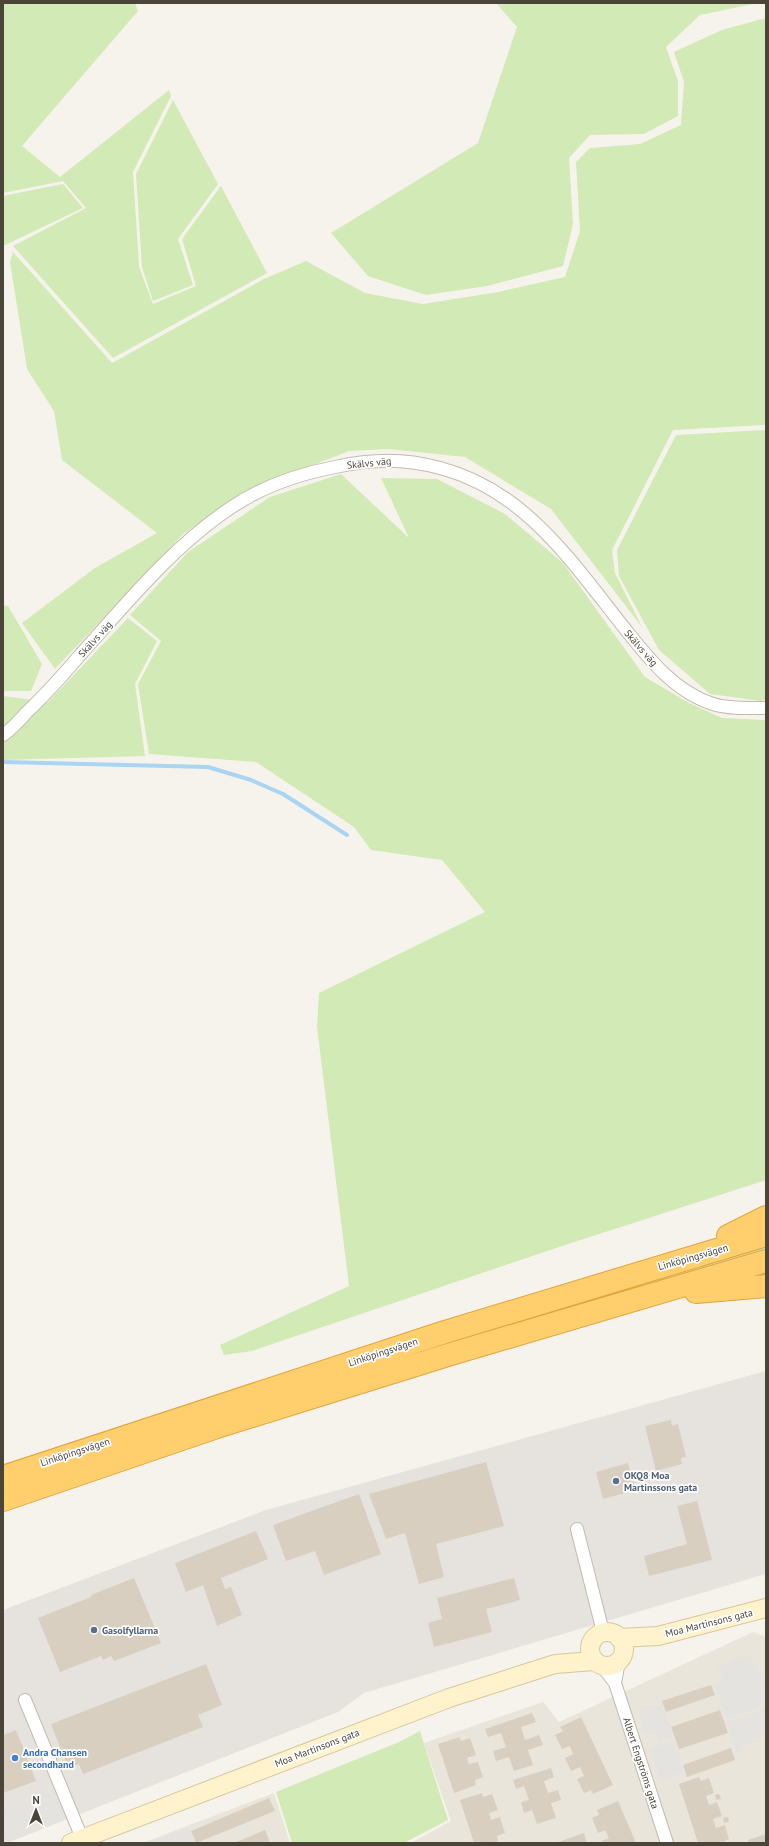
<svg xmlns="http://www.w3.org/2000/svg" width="769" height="1846" viewBox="0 0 769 1846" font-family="'PT Sans',sans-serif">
  <rect width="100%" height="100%" fill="#f6f3ec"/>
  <!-- residential -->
  <path fill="#eae5da" d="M753,1632l13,5v206h-355l40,-22 -27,-78 119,-41 16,20z
    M274,1793l16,50h-148z"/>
  <!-- industrial -->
  <path fill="#e6e2dd" d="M766,1371v203l-402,119 -26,19 -331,131h-4v-233l263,-100z"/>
  <!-- green -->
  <path fill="#d2eab5" d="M3,3h132l3,8 -116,135 38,31 109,-87 2,6 -38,76 6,95 14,37 43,-18 -14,-47 39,-53 46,87 -154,85 -100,-112 73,-38 -23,-27 -60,12z
    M496,3h262l-58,12 -34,32 12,34v35l-34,18 -54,1 -21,23 4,66 -10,42 -76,20 -61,9 -58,-19 -37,-43 147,-90 39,-116z
    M766,18v407l-93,5 -61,120 3,23 27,54 -91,-118 -86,-52 -77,-8 -39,2 -103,40 -63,43 -128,135 -33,-46 73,-55 62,-35 -95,-73 -8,-49 -27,-42 -17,-107 3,-10 99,111 152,-84 42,-18 59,32 58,11 75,-12 67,-15 15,-46 -4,-69 14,-14 50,-4 41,-19 3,-43 -10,-30 48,-22z
    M173,100l45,84 -40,55 15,46 -40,16 -11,-34 -6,-93z
    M63,184l20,24 -80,38v-50z
    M766,430v270l-5,1 -51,-7 -51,-44 -40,-74 -2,-26 59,-115z
    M341,474l68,64 -28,-60 56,1 68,35 58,49 82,114 44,26 33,15 44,2v460l-207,67 -307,104 -28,4 -4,-10 129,-59 -32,-259 2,-34 166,-81 -43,-52 -71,-10 -17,-23 -98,-65 -107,-8 -11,-70 23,-43 -31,-26 58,-63 82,-55z
    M3,605l5,1 34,58 -11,27h-28z
    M128,618l29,23 -22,43 10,72 -142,4v-64l45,6z
    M766,1246v7l-171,48v-3z
    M420,1731l28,89 -44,23h-112l-16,-51 123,-50z"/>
  <!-- parking -->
  <path fill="#e5e3e0" d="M749,1655l17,26v10l-4,3 4,8 -13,8 -27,10 -11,-35 9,-4 -7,-13 22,-12 2,4z
    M662,1704l11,33 -14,5 -4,-11 -10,3 -7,-23z
    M766,1706v30l-20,8 -9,11 -10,-32 27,-10z
    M675,1741l9,31 -24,8 -10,-31z
    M51,1793l9,21 -33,13 -8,-21z
    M15,1807l8,21 -20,8v-24z
    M188,1827l7,16h-47z"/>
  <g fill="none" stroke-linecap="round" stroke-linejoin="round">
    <!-- stream -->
    <path stroke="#a9d4f2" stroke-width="4" d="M3,762l205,5 43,13 32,14 64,41"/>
  </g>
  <!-- building -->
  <path fill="#d8cfc1" d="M671,1420l1,6 6,-2 8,33 -5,1 1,6 -26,7 -11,-45z
    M486,1462l18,64 -68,18 8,33 -25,7 -14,-51 -19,6 -17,-45z
    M628,1463l8,27 -33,9 -7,-27z
    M359,1494l22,60 -57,21 -9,-24 -29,10 -13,-36z
    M697,1501l15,59 -63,16 -5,-20 43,-12 -10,-38z
    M256,1531l12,28 -47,19 4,11 6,-2 11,28 -25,11 -14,-41 -17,7 -11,-29z
    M134,1578l27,65 -47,18 -3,-5 -8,4 -2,-4 -41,16 -22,-54 53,-21v-2z
    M514,1578l6,22 -34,9 6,23 -58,15 -6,-24 14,-4 -5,-21z
    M206,1664l16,41 -24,10 5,12 -120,47 -4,-10 -11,4 -17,-44z
    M711,1685l4,10 -49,17 -4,-11z
    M720,1710l8,23 -49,16 -8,-22z
    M532,1713l4,9 -15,5 4,13 14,-5 4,10 -15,5 5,15 -19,6 -5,-14 -13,4 -3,-10 13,-4 -5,-14 -13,4 -3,-8z
    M581,1717l32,68 -20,9 -2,-4 -7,3 -7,-14 7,-3 -4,-9 -9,4 -6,-13 8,-4 -3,-8 -8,3 -7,-14 8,-4 -3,-4z
    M16,1730l20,51 -33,12v-58z
    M460,1737l1,4 9,-3 6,17 -9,3 2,6 9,-2 5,15 -8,3 1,5 -22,8 -16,-49z
    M731,1748l4,12 -48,17 -4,-12z
    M551,1768l3,9 -10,4 4,12 10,-3 3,10 -10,3 5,15 -19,6 -5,-14 -8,3 -3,-11 8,-2 -5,-14 -8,3 -3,-9z
    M699,1777l2,4 8,-3 5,15 -8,3 3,9 8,-3 5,14 -9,3 3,9 9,-3 4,14 -8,4h-23l-19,-59z
    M482,1793l1,4 9,-3 6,16 -9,3 2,7 9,-3 5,16 -8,3 1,5 -6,2h-18l-14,-43z
    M719,1794l2,5 -5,1 -1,-5z
    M269,1798l6,13 -79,32 -5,-12z
    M618,1801l18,42h-34v-2l7,-3 -4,-8 -7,3 -6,-15 7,-3 -2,-5z
    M728,1817l1,5 -5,1 -1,-5z
    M265,1830l5,13h-36z
    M584,1833l3,10h-32z
    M766,1834v9h-17l-1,-3z"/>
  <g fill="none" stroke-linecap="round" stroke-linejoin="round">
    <!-- street casing -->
    <g stroke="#c2bbae" stroke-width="14">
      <path id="street" d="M3,735c9,-6 17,-15 24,-23 19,-18 36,-37 53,-57 46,-51 94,-110 152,-148 31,-21 67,-33 103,-40 37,-8 68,-9 105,1 87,23 133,96 186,162 23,29 49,62 87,74 16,5 36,4 53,4
        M577,1529l26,103
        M602,1666l13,17 52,160
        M615,1683l4,-22
        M25,1700l59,143"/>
    </g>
    <!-- secondary casing -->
    <g stroke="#d6c79b" stroke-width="20">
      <path id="secondary" d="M590 1649a17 17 0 1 1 34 0a17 17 0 1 1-34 0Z
        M619,1638l39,-2 108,-28
        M71,1843l378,-145 106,-34 39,-3"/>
    </g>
    <!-- highway casing -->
    <g stroke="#e0a43c" stroke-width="24">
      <path id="highway" d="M728,1236l38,-19
        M696,1292l70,-6
        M3,1477l442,-145 321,-97
        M3,1500l217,-74 231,-72 315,-93"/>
    </g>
    <!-- street -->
    <use href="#street" stroke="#fff" stroke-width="12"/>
    <!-- secondary -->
    <use href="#secondary" stroke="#fff3cd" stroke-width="18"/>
    <!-- highway -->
    <use href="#highway" stroke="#ffcf6e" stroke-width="22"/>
  </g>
  <!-- markers -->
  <g fill="#5c6f8a" stroke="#fff" stroke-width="1.5">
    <circle cx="616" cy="1481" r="4"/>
    <circle cx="94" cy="1630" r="4"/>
  </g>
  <circle fill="#3f7fe0" stroke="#fff" stroke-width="1.5" cx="15" cy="1758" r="4"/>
  <g text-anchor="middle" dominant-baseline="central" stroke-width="3.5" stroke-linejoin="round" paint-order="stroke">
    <!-- street labels -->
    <g font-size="10" fill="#4b4439" stroke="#fff">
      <text transform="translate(369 463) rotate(-6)">Skälvs väg</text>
      <text transform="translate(95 639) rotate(-48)">Skälvs väg</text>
      <text transform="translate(641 648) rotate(49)">Skälvs väg</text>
      <text transform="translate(693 1257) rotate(-16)">Linköpingsvägen</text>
      <text transform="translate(383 1352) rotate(-18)">Linköpingsvägen</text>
      <text transform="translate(75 1452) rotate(-18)">Linköpingsvägen</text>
      <text transform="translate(709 1623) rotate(-14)">Moa Martinsons gata</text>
      <text transform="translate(317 1748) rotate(-21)">Moa Martinsons gata</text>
      <text transform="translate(641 1763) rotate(72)">Albert Engströms gata</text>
    </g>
    <!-- service labels -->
    <g font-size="10" font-weight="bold" fill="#4e5e75" stroke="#fff" text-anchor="start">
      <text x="624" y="1475">OKQ8 Moa<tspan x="624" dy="12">Martinssons gata</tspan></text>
      <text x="102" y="1630">Gasolfyllarna</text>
    </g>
    <!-- shop labels -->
    <g font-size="10" font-weight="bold" fill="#366cbe" stroke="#fff" text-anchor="start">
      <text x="23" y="1752">Andra Chansen<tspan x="23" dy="12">secondhand</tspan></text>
    </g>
  </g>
  <!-- border -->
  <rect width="769" height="1846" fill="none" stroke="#4b4439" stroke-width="8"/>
  <!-- north arrow -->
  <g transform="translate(36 1810)" stroke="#ffffff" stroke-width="3" paint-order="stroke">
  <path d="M0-3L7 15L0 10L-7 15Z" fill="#4b4439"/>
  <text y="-6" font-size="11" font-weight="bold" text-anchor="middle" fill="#4b4439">N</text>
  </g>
</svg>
